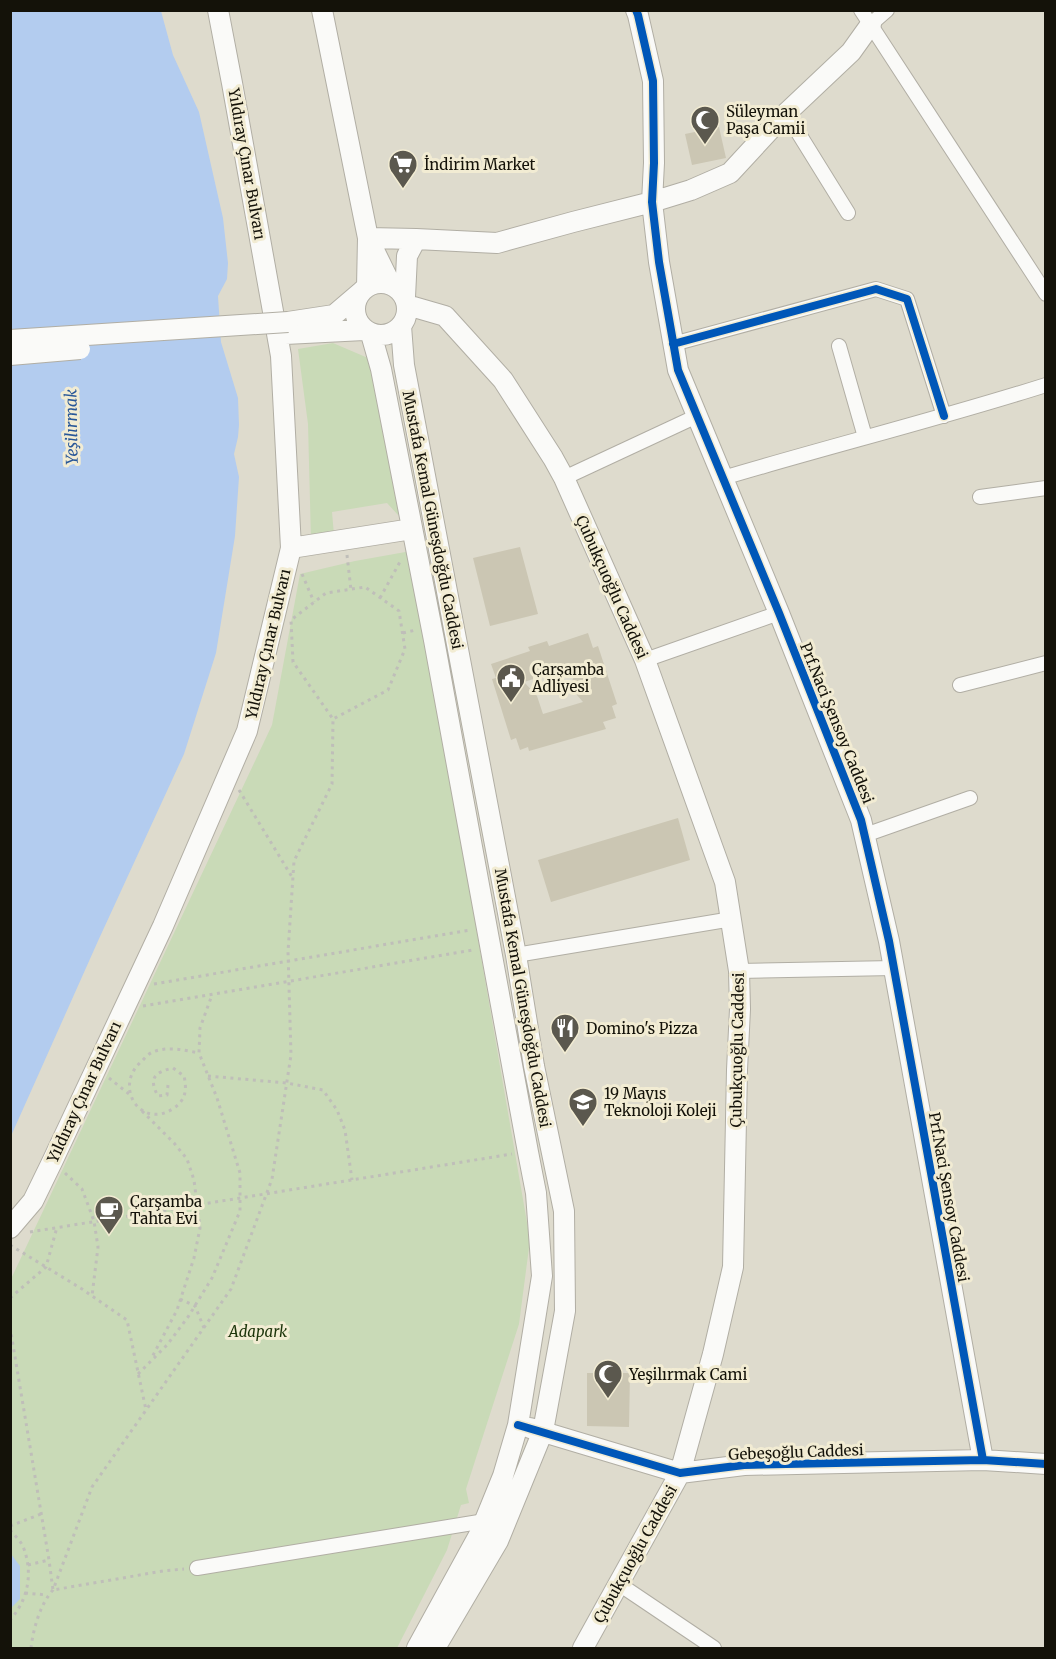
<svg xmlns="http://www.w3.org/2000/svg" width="1056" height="1659" viewBox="0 0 1056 1659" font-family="Merriweather,serif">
  <rect width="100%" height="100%" fill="#dedbcd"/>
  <!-- green -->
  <path fill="#c9dab7" d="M333,343l35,15 34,141 -4,16 -11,-12 -55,9 2,23 -23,5 -3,-116 -10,-75z
    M411,551l119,689 -11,84 -53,165 3,14 -8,2 -14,45 -50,98h-386v-369l261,-554 28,-151 55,-13z"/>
  <!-- water -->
  <path fill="#b3ccef" d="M11,11h150l12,44 26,57 24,106 5,45 -1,16 -9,17 3,46 17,56 1,27 -1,12 -4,17 5,23 -4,59 -19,117 -32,101 -86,187 -87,195z
    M11,1554l9,12v33l-9,9z"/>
  <!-- building -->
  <path fill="#cbc6b3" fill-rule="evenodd" d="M719,127l7,31 -34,7 -7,-31z
    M520,547l18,67 -48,12 -17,-68z
    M588,633l5,15 5,-2 19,58 -5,2 4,12 -13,4 3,7 -77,22 -1,-4 -8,3 -4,-12 -5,2 -19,-61 4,-1 -5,-14 39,-13 -2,-4 19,-6 2,5zM581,664l-12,22 14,16 -40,12 -6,-18 -13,-14z
    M678,818l12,42 -139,42 -13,-42z
    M587,1373h43l-1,54 -42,-1z"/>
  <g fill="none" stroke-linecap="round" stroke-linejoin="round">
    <!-- street casing -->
    <g stroke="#b1aea4" stroke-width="16">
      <path id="street" d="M861,10l185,284
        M871,24l16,-14
        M786,113l62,100
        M673,344l203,-55 31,10 37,117
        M839,346l26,91
        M564,478l133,-62
        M723,478c107,-32 216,-59 323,-93
        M980,497l66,-9
        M645,660l134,-47
        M960,685l86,-22
        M865,835l105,-37
        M516,955l216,-36
        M739,971l155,-3
        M197,1568l288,-47
        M619,1584l95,64"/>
    </g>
    <!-- secondary casing -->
    <g stroke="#b1aea4" stroke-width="22">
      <path id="secondary" d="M322,10l46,228 23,47
        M636,10l2,5 15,66 1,82 -2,39 7,60 19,108 101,243 82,207 28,121 94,519
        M355 309a26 26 0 1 1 52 0a26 26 0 1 1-52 0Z
        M367,287l1,-49 48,1
        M405,297l2,-41 9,-17 81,4 76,-21 79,-20 39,-12 39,-17 49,-53 72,-68 20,-28
        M407,305l38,11 58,64 50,78 11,20 81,182 80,222 14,89 1,38 -3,61 -4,197 -20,87 -33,119 -97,175
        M288,322l46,-7 27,-23
        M401,326l3,39 112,590 18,111 30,145 1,100 -22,120 -45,110 -63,107
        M285,334l79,-4
        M371,334l10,35 53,271 94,512 8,41 6,83 -24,149 -15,51 -24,59 -62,113
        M291,548l121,-19
        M10,1228l23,-27 19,-39 111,-236 84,-195 44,-183 -10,-192 -49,-273 -14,-73
        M530,1428l150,45 64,-8 239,-5 63,4"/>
    </g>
    <!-- path -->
    <path stroke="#bfbeb9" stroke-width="3" stroke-dasharray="3 4.5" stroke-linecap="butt" d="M347,555l4,35
      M302,574l12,28
      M380,598l21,-38
      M403,633l13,-3
      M239,790l53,87
      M154,984l316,-54
      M143,1006l330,-56
      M208,1076l79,7 36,7 14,20 8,20 7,50
      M109,1078l20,16
      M168,1085l-1,10 -9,1c-10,-18 -3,-24 15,-28l11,8c3,13 2,24 -10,32 -33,23 -62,-22 -32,-47 3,-3 7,-8 11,-9 14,-6 31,-2 46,1
      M142,1111l32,32 13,16 7,21 6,48 -6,30 -17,52 -26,49
      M65,1173l17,16 12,32 4,26 -6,49
      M30,1232l482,-78
      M10,1245l72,44 45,31 19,90
      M10,1298l36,-31 11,-40
      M180,1299l15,7 9,22
      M10,1327l39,233 4,30 110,-19 21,-2
      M138,1374l29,-29 21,-28 24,-39 28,-67v-38l-23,-75 -18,-45 1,-25 12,-33
      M10,1526l31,-12
      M10,1530c5,6 12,12 14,19 9,25 4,51 -14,71
      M28,1565l21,-5
      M25,1593l22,2
      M31,1648c2,-18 9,-44 22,-58l39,-103 139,-198 41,-110 19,-124 -3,-103 6,-91 38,-77 1,-65 -40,-57 -2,-42 35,-27 39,-6 34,24 6,38 -17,41 -55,29"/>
    <!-- street -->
    <use href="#street" stroke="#fafaf8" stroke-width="14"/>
    <!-- secondary -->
    <use href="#secondary" stroke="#fafaf8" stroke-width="20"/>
    <!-- secondary-bridge casing -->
    <g stroke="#b1aea4" stroke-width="22" stroke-linecap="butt">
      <path id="secondary-bridge" d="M10,340l278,-18
        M10,355l70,-6"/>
    </g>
    <!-- secondary-bridge -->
    <use href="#secondary-bridge" stroke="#fafaf8" stroke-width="20"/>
    <!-- cycleway casing -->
    <g stroke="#f2ecd3" stroke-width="11">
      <path id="cycleway" d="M636,10l2,5 15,66 1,82 -2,39 7,60 19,108 101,243 82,207 28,121 94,519
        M673,344l203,-55 31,10 37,117
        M518,1425l162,48 64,-8 239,-5 63,4"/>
    </g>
    <!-- cycleway -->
    <use href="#cycleway" stroke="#0057b8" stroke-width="8"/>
  </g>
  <!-- icons -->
  <defs>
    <g id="mosque-pin" transform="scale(1.5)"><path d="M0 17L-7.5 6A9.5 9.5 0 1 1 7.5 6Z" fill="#5b584e" stroke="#f2ecd3"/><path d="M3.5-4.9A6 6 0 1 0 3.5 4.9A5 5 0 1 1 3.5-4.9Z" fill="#fff"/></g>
    <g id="supermarket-pin" transform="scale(1.5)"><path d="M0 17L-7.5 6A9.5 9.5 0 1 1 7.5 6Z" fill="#5b584e" stroke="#f2ecd3"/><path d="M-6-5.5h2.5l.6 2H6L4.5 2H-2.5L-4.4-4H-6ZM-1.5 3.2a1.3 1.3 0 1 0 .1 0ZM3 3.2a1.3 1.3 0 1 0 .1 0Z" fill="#fff"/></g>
    <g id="civic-pin" transform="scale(1.5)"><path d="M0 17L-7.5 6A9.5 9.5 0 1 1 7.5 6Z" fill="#5b584e" stroke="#f2ecd3"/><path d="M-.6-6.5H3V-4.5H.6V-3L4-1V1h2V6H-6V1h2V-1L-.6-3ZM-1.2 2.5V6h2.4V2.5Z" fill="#fff"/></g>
    <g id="restaurant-pin" transform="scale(1.5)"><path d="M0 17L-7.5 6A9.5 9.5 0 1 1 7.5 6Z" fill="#5b584e" stroke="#f2ecd3"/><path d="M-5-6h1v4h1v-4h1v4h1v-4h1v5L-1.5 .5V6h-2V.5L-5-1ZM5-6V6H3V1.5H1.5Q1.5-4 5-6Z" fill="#fff"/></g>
    <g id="school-pin" transform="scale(1.5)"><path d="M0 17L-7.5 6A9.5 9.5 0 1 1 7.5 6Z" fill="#5b584e" stroke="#f2ecd3"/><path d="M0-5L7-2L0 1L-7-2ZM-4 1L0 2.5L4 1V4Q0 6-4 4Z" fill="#fff"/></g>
    <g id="cafe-pin" transform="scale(1.5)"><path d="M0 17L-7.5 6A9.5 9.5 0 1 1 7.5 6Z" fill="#5b584e" stroke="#f2ecd3"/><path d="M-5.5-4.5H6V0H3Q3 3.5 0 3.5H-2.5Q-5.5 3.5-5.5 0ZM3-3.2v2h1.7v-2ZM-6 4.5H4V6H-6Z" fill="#fff"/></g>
  </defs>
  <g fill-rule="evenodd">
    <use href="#mosque-pin" x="705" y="120"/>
    <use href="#supermarket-pin" x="403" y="164"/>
    <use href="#civic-pin" x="511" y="678"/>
    <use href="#restaurant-pin" x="565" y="1028"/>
    <use href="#school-pin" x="583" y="1102"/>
    <use href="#cafe-pin" x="109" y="1210"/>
    <use href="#mosque-pin" x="608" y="1374"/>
  </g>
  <g text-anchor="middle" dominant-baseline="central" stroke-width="6" stroke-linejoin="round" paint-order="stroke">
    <!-- poi labels -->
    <g font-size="15" fill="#141209" stroke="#f2ecd3" text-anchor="start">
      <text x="726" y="111">Süleyman<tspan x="726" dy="17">Paşa Camii</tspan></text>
      <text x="424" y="164">İndirim Market</text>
      <text x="532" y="669">Çarşamba<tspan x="532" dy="17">Adliyesi</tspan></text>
      <text x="586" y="1028">Domino's Pizza</text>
      <text x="604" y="1093">19 Mayıs<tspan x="604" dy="17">Teknoloji Koleji</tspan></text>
      <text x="130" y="1201">Çarşamba<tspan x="130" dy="17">Tahta Evi</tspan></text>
      <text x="629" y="1374">Yeşilırmak Cami</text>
    </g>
    <!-- street labels -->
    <g font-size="15" fill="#141209" stroke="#f2ecd3">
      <text transform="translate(247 164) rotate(80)">Yıldıray Çınar Bulvarı</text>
      <text transform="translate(433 520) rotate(79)">Mustafa Kemal Güneşdoğdu Caddesi</text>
      <text transform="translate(612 587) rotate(66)">Çubukçuoğlu Caddesi</text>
      <text transform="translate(268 644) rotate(-77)">Yıldıray Çınar Bulvarı</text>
      <text transform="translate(837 723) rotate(68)">Prf.Naci Şensoy Caddesi</text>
      <text transform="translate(523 998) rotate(80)">Mustafa Kemal Güneşdoğdu Caddesi</text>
      <text transform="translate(737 1050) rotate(-89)">Çubukçuoğlu Caddesi</text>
      <text transform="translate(84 1092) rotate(-65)">Yıldıray Çınar Bulvarı</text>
      <text transform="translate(949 1197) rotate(80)">Prf.Naci Şensoy Caddesi</text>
      <text transform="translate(796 1452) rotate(-2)">Gebeşoğlu Caddesi</text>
      <text transform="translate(635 1554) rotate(-61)">Çubukçuoğlu Caddesi</text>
    </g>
    <!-- park labels -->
    <g font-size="15" font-style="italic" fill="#1c340a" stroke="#f2ecd3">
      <text x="258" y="1331">Adapark</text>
    </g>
    <!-- water labels -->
    <g font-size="16" font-style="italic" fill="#285798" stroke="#f2ecd3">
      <text transform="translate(71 427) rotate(-91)">Yeşilırmak</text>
    </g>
  </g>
  <!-- border -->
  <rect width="1056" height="1659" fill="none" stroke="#141209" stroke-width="24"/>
</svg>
